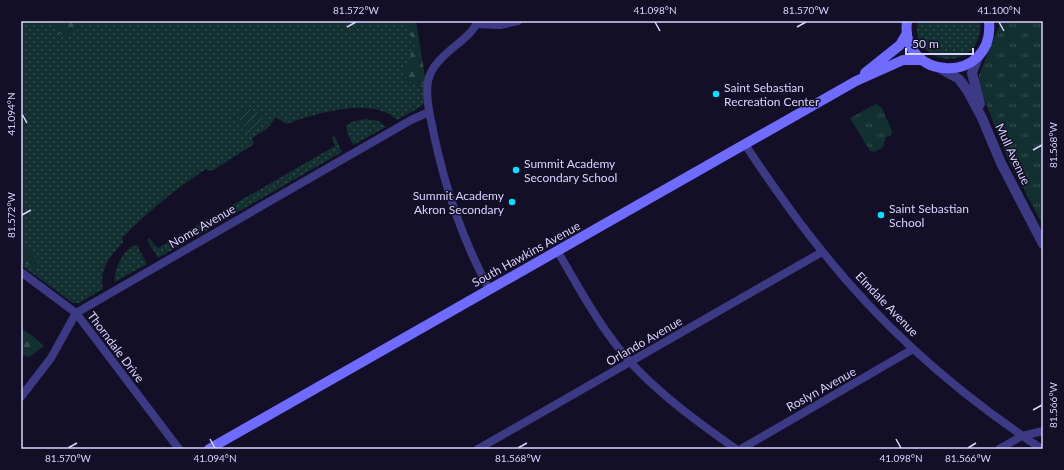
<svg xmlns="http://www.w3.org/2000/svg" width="1064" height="470" viewBox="0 0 1064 470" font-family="Lato,sans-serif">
  <defs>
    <pattern id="grass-dots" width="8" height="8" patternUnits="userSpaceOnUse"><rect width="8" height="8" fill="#12302f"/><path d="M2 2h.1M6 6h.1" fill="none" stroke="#344d4e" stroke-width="1.8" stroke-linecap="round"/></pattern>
    <pattern id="forest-firs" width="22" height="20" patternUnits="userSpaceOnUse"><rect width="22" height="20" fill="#12302f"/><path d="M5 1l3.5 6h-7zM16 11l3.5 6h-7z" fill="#344d4e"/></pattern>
    <pattern id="park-tufts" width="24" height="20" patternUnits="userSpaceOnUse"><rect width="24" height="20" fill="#12302f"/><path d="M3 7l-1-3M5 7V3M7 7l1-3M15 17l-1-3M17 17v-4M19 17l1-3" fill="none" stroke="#344d4e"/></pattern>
    <pattern id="garden-furrows" width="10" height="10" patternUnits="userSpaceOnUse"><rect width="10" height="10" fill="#12302f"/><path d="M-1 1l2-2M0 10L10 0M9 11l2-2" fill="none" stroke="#344d4e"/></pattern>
  </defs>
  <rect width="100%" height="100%" fill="#130f26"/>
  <!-- grass -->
  <path fill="url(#grass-dots)" d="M21,21h395l12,78 -8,8 -23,13c-24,-25 -83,-6 -111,4l-10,-7 -8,11 -16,10 2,6 -42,27 -6,-2c-31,20 -58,43 -84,69l1,4c-13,14 -24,27 -20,47l-24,14h-6l-52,-38z
    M918,21h62c1,6 0,13 -2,18 -15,36 -69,19 -60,-18z
    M365,119l14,2 7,6 -33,18 -5,-10 -2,-9 5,-4z
    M334,135l8,17 -184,106 -11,-18 2,-2 9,10 177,-102 -3,-9z
    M137,245l10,19 -32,18c-2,-12 9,-35 22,-37z"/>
  <!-- forest -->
  <path fill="url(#forest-firs)" d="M52,21h30c-3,11 -7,13 -18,15l-6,-4z
    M400,21h16l10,63 -18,-2 -3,-6 -1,-8 6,-6 1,-11 4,-6 -8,-19z
    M21,247c8,5 17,6 17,17l-4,4 -13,-7z
    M21,328l13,9 10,9 -15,11 -8,-2z"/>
  <!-- park -->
  <path fill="url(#park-tufts)" d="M1001,21h42v205l-36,-69 -28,-71v-11z
    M876,104l6,4 10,23 -1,5 -5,1 -3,10 -9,5 -4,-1 -20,-33z"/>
  <!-- garden -->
  <path fill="url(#garden-furrows)" d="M250,109l9,4 8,8 -19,13 -12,-20 6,-4z"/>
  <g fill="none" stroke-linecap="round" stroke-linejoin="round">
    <!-- minor -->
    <path stroke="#3d3a85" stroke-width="8" d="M477,21c-4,19 -43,32 -49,60 -3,17 3,38 6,54 12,56 28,103 55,154
      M476,24l24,1 18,-4
      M746,146c24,36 48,71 76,105 61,77 138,144 220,198
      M558,252c22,38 44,79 74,112 31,33 67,59 104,85
      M21,272l55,41 103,136
      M21,397l30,-39 25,-45 335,-193 18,-8
      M478,449l344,-197
      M741,449l172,-100
      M999,449l23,-13 21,-5"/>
    <!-- tertiary -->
    <path stroke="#3d3a85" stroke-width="10" d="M978,57l-6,16 8,31
      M941,69l18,10 8,11 15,28 19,45 42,81"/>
    <!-- secondary -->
    <path stroke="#6f6bff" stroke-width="10" d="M907,21c-8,61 88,65 82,0
      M865,73l35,-28 7,-12
      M209,449l647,-368 47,-21h19"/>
  </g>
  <!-- ticks -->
  <path fill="none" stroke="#d9d4ff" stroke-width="1.5" d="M655,22l5,9M999,22l5,9M347,27l9,-5M797,27l9,-5M22,114l5,9M1033,150l9,-5M22,215l9,-5M1033,410l9,-5M210,439l5,9M896,439l5,9M68,448l9,-5M518,448l9,-5M968,448l8,-5"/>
  <!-- markers -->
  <g fill="#00e5ff" stroke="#130f26" stroke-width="1.5">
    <circle cx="716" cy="94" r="4"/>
    <circle cx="516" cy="170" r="4"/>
    <circle cx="512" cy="202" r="4"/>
    <circle cx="881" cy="215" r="4"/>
  </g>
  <g text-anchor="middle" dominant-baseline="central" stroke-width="3" stroke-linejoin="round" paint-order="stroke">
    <!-- poi labels -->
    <g font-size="12" fill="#d9d4ff" stroke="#130f26" text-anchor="start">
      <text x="724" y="87">Saint Sebastian<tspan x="724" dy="14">Recreation Center</tspan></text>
      <text x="524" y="163">Summit Academy<tspan x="524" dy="14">Secondary School</tspan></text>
      <text x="504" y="195" text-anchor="end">Summit Academy<tspan x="504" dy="14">Akron Secondary</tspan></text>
      <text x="889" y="208">Saint Sebastian<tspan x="889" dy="14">School</tspan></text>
    </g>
    <!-- street labels -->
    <g font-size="12" fill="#d9d4ff" stroke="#130f26">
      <text transform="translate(1013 154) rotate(65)">Mull Avenue</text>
      <text transform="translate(202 226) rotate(-30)">Nome Avenue</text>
      <text transform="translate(526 254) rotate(-29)">South Hawkins Avenue</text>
      <text transform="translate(887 304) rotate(46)">Elmdale Avenue</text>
      <text transform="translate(644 341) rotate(-30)">Orlando Avenue</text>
      <text transform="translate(116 347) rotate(53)">Thorndale Drive</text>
      <text transform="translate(821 389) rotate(-29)">Roslyn Avenue</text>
    </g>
  </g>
  <!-- border -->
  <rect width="1064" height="470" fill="none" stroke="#130f26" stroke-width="44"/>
  <!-- scale -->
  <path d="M906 48v6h67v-6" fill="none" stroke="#d9d4ff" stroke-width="2"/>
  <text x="912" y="48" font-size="12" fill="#d9d4ff" stroke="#130f26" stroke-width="3" paint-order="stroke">50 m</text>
  <rect x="22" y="22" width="1020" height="426" fill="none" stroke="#d9d4ff" stroke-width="1.5"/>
  <g font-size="10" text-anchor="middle" fill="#d9d4ff">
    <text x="356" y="14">81.572°W</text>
    <text x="655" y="14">41.098°N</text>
    <text x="806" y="14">81.570°W</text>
    <text x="999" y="14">41.100°N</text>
    <text transform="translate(11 114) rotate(-90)" y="4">41.094°N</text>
    <text transform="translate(1053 145) rotate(-90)" y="4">81.568°W</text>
    <text transform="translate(11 215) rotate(-90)" y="4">81.572°W</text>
    <text transform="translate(1053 405) rotate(-90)" y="4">81.566°W</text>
    <text x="68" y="462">81.570°W</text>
    <text x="215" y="462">41.094°N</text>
    <text x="518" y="462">81.568°W</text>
    <text x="901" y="462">41.098°N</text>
    <text x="968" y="462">81.566°W</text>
  </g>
</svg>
